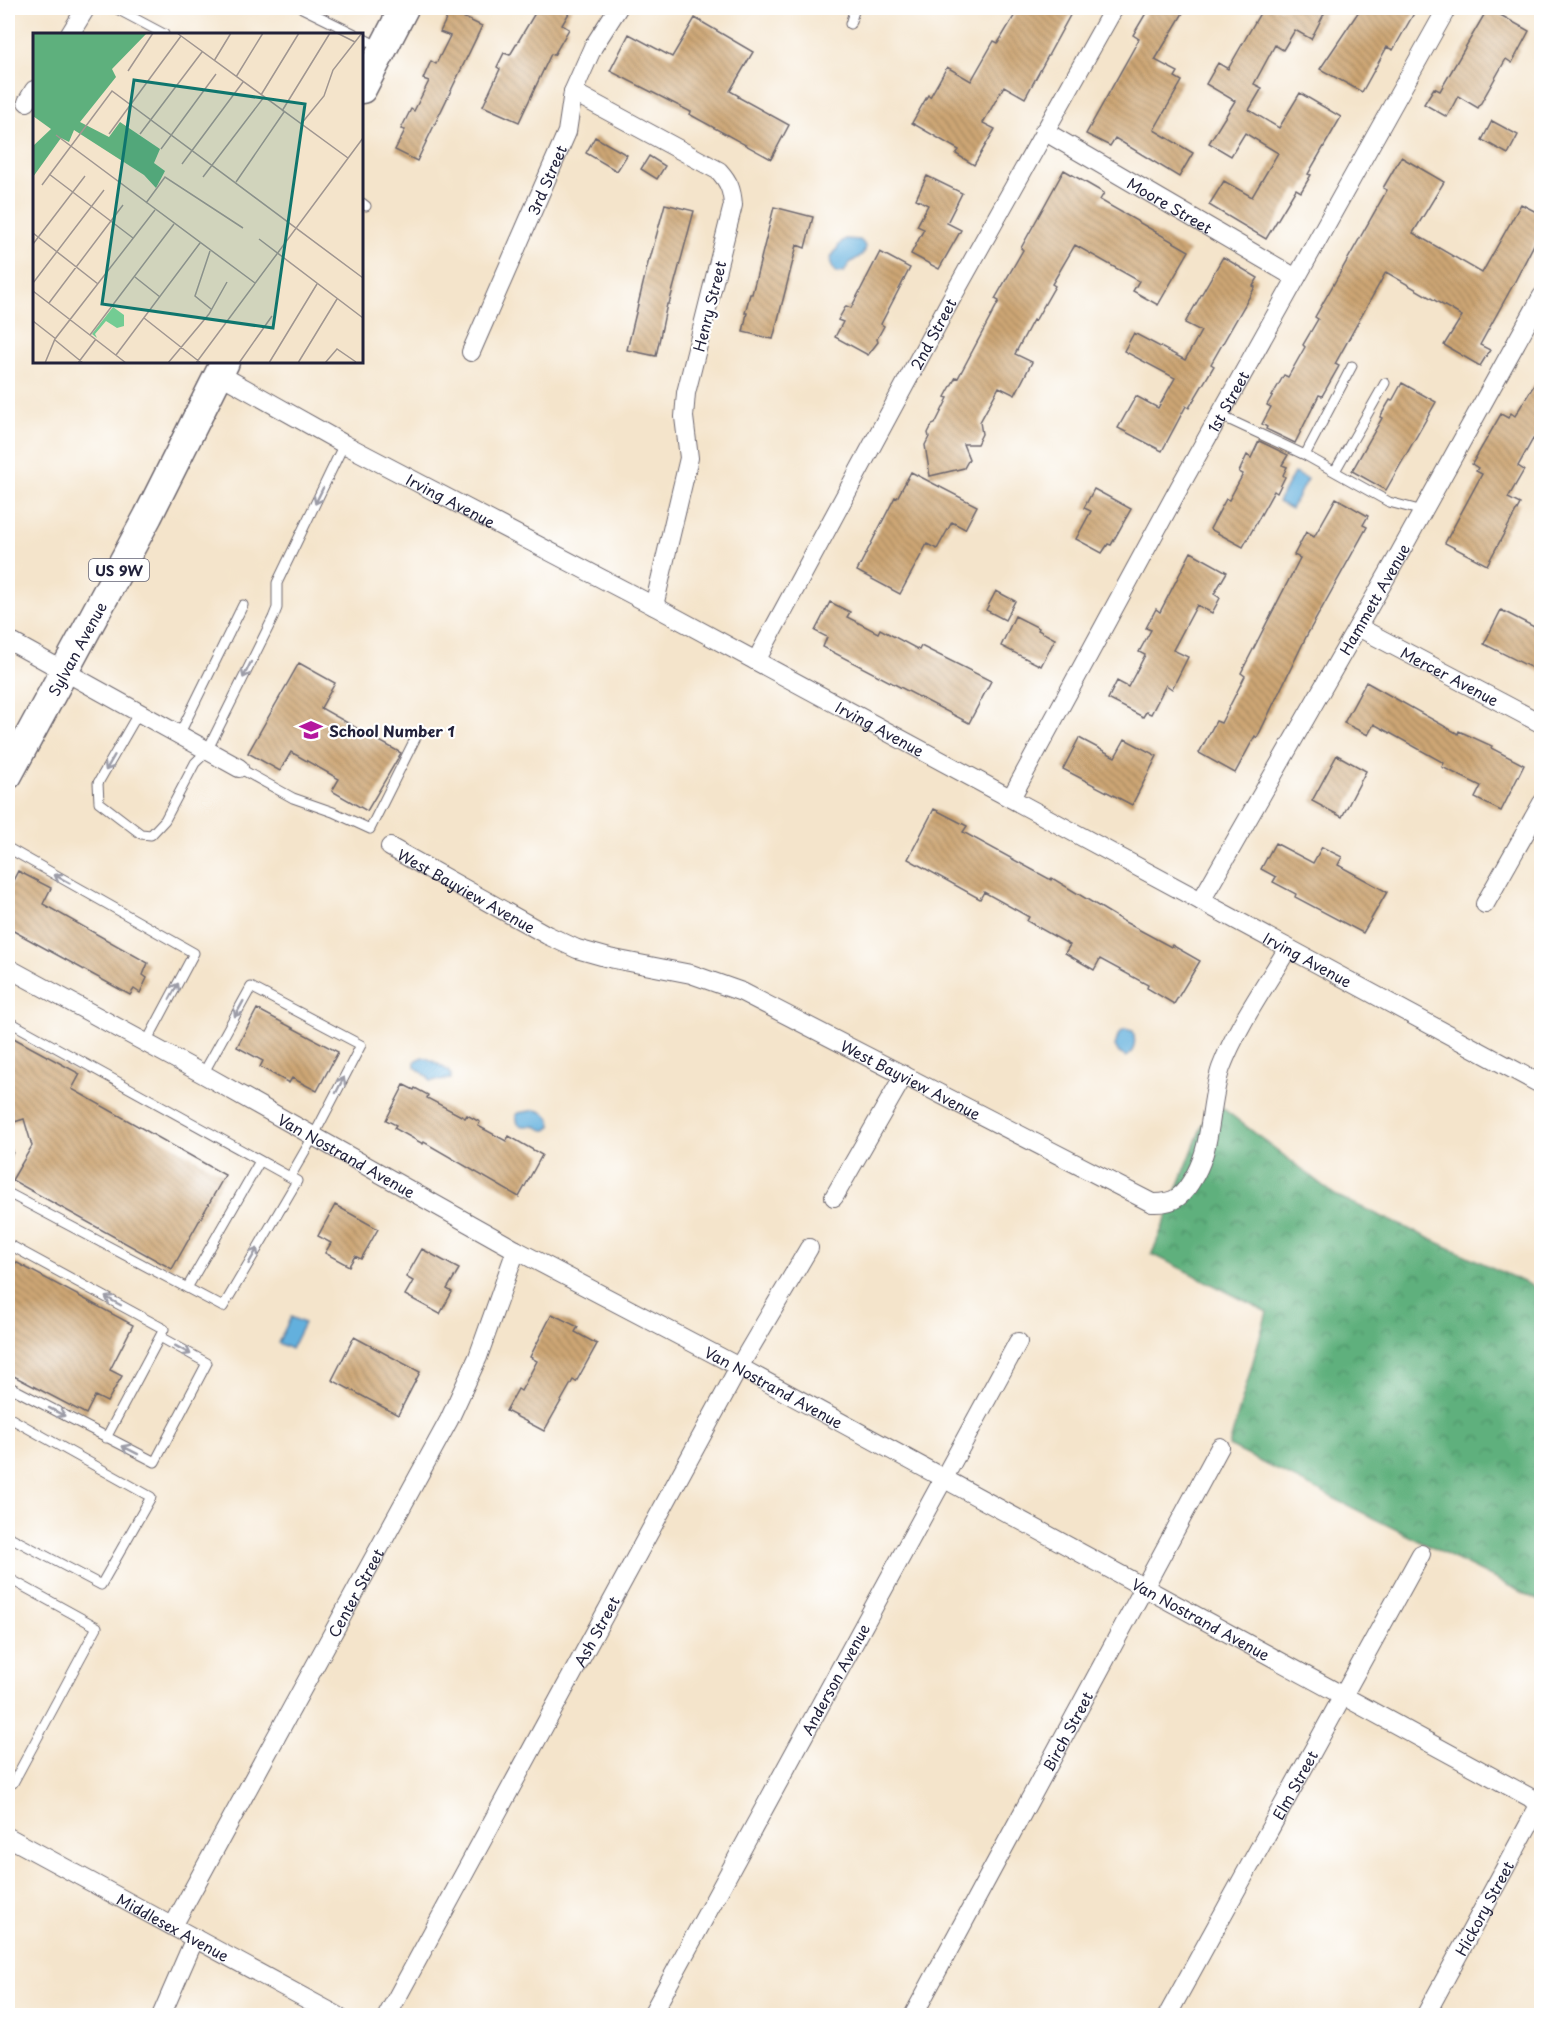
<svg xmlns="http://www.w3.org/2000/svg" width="1549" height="2023" viewBox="0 0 1549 2023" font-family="'Playpen Sans',sans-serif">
  <defs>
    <pattern id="forest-crowns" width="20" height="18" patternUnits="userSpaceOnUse" patternTransform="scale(1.5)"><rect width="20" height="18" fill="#5eb07d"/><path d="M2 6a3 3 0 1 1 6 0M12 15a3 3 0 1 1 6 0" fill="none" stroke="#4d8f68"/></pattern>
    <pattern id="building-back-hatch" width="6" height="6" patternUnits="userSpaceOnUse" patternTransform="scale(1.5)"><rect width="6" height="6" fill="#cda674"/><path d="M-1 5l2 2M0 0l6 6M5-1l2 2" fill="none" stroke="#a68760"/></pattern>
  </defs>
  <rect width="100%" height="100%" fill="#fff"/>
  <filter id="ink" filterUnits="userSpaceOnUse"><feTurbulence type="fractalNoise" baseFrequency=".0167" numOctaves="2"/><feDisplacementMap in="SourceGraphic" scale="12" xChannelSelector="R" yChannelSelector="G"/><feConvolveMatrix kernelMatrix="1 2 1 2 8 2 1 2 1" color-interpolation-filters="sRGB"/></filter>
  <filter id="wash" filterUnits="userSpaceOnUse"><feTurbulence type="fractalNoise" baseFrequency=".008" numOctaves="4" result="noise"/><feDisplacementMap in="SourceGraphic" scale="24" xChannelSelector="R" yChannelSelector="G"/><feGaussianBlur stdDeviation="1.35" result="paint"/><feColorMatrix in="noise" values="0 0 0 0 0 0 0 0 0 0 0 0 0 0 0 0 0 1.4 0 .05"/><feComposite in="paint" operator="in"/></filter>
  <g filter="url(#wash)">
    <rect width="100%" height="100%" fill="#f4e4cb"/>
    <!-- forest -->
    <path fill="url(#forest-crowns)" stroke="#40695c" stroke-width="1.5" d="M1212,1100l123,95 206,95v312l-312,-156 38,-134 -115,-58z"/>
    <!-- water -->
    <path fill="#64b0dd" stroke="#43698c" stroke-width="1.5" d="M846,239l14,1c14,12 -3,17 -11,24 -2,2 -3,6 -5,8l-8,1c-8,-11 -7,-13 0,-23 4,-5 3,-8 10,-11z
      M1294,473l13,6 -16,30 -13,-7z
      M1125,1029l8,2c3,10 2,21 -7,26l-7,-4 -4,-7 4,-13z
      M423,1057c6,1 24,12 28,17v5l-21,2 -2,-4 -13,-10v-6z
      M536,1110c9,2 16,6 15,16 -7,9 -9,1 -18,0 -7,-1 -9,2 -15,-2l-2,-8 2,-3z
      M291,1317l13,6 -13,26 -13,-6z"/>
    <g id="blocks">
      <!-- building -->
      <path fill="url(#building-back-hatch)" d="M538,8h34l-10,17 7,4 -15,26 -3,-1 -32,68 -36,-16 17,-37 -3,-2 7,-14 6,2z
        M1019,8h55l-49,90 -21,-12 -21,37 12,6 -21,36 -18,-11 3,-4 -47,-27 16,-28 2,2 17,-30 24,14 23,-40 4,2z
        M1149,8h37l-31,52 23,12 -3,5 7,4 -28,49 39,23 -14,24 -64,-39 -5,8 -24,-12 53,-95 -6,-4z
        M1263,8h64l-16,31 -16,-9 -12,20 -8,-5 -21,39 8,4 -13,22 30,18 21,-35 41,24 -33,57 3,1 -10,17 -5,-3 -30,50 -57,-34 15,-24 28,16 26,-44 -33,-20 -14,23 -22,-13 26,-42 -29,-17 12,-21 10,6z
        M1361,8h56l-24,42 -6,-3 -25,45 -42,-23z
        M1488,8l41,23 -17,32 -6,-4 -28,49 -20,-12 -11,21 -23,-13 10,-16 6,3z
        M450,11l32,15 -65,135 -22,-11 10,-20 -4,-1 10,-20 3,2 15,-30 -6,-2 8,-18 5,3 14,-28 -10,-4z
        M695,18l58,34 -23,39 9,5 -1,1 51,28 -18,34 -82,-45 2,-2 -81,-41 19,-37 43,23z
        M1492,121l26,14 -10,19 -26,-14z
        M595,137l32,18 -10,16 -31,-18z
        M649,156l16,10 -8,13 -16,-10z
        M1401,157l43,25 -31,51 69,40 39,-69 21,11v14l-29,56 -33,60 10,5 -10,16 -36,-21 18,-29 -76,-44 -51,92 4,2 -17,30 -3,-1 -24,48 -29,-14 1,-2 -5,-3 9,-17 -4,-2 17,-30 4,2 17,-30 -2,-2 15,-26 -3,-2 72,-127 -4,-2z
        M1064,170l40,23 -4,7 89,51 -31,54 -25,-14 6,-10 -64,-36 -23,39 3,2 -20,35 -2,-1 -18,34 17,8 -17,33 -16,-8 -19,35 2,12 -5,10h-14l6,15 -5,9 -34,8 -5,-31 4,-8 -1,-4 4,-8 3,-1 13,-26 -3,-1 11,-20 2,1 41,-77 -4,-2 28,-49 -2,-2z
        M927,176l35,17 -15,30 14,7 -22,39 -28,-15 13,-25 -7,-3 11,-21 -12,-6z
        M665,204l29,7 -25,93h-2l-11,52 -29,-6 22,-91h1z
        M774,207l39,10 -8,31 -8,-3 -24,94 -30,-7 4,-19h-2l5,-19h2z
        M880,252l30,16 -29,56 3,2 -7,13 1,3 -10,13 -33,-18 8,-15 -5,-2 8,-14 5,2z
        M1223,257l35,21 -5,8 2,1 -44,77 3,2 -25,42 -3,-2 -24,45 -44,-23 18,-32 22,12 17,-30 -51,-27 10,-18 51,27 16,-29 -16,-8z
        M1542,372v72l-9,-5 -15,27 6,4 -16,28 12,6 -33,61 -42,-22 37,-69 -6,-3 2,-3 -6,-4 29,-50 7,4 3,-5 4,3z
        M1402,383l34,19 -50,88 -34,-19 30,-53 -2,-1 10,-17 2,1z
        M1259,441l29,14 -6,10 5,2 -4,8 2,2 -8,16 -3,-2 -31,56 -33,-18 16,-30 3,1 14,-26 -4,-2 8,-17 4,3z
        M911,472l66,34 -12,23 -13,-7 -15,27 -10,-5 -27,50 -43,-23 38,-74 2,1z
        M1094,489l37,20 -20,36 -3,-1 -6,9 -26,-14 15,-28 -7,-3z
        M1336,498l32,18 -5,9 4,2 -60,108 -50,103 -2,-2 -20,37 -36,-20 17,-32 5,2 24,-47 -4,-3 59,-115 -6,-3 12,-23 8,5z
        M1191,552l36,20 -13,22 6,4 -8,15 -15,-8 -24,45 15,7 -16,32 -6,-4 -15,29 -5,-2 -3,5 -35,-18 9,-18 11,6 17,-32 -6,-3 12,-22 -5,-2 10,-19 4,3z
        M996,591l19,10 -10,19 -19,-10z
        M830,602l20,10 -3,5 31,16 2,-4 39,21 2,-4 70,35 -22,42 -146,-76 4,-10 -12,-6z
        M1501,610l41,21v42l-58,-29z
        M1015,616l24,12 -1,2 17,9 -14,27 -40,-20z
        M299,663l36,20 -14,25 80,45 -34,58 -35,-20 7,-12 -48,-27 -11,19 -32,-18z
        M1366,682l92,52 1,-3 33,15 -1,2 33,17 -23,46 -26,-13 6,-12 -39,-19 2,-4 -70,-39 -6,11 -24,-12z
        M1079,738l36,19 10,-18 32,17 -25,49 -69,-36z
        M1337,755l29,16 -24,46 -30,-16z
        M934,809l33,17 -4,6 88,48 1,-2 71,43 48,26 1,-2 28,16 -26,43 -27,-16 1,-3 -48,-26 -6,11 -29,-17 5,-8 -43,-24 2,-4 -45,-25 -4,7 -72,-40z
        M1275,843l38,20 9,-16 20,10 -4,8 49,27 -24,41 -68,-36 1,-3 -23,-12 3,-5 -15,-8z
        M18,871l33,17 -8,16 105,59 -5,12 4,3 -7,15 -6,-4 -4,6 -122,-67v-38z
        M257,1009l81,43 -21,39 -25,-13 -3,5 -29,-16 3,-6 -26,-14z
        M8,1035l72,39 -8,15 153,86 -53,94 -160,-89 20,-34 -8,-27 -16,5z
        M404,1085l10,5 1,-2 13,7 -1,3 38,20 2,-3 13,7 -2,4 28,15 3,-5 33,19 -23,42 -95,-55 -1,2 -29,-16 2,-3 -10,-5z
        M335,1205l43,24 -17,30 -6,-3 -6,10 -24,-13 6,-10 -13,-7z
        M422,1249l37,20 -12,20 5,3 -12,22 -35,-19 8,-14 -7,-4z
        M8,1258l125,67 -23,45 12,6 -15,26 -12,-6 -9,18 -78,-41z
        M552,1314l26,13 -3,5 22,12 -21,38 -3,-2 -29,51 -38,-20 12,-22 3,2 16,-30 -7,-4z
        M354,1337l66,35 -22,43 -66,-35z"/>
    </g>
  </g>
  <g filter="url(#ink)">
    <use href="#blocks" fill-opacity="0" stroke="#6c666d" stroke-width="1.5"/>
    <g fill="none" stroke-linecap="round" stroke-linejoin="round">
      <!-- service casing -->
      <g stroke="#6c666d" stroke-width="11">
        <path id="service" d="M115,8l49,26
          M302,8l53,26
          M850,24l5,-16
          M362,38l18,9
          M362,203l4,3
          M1219,415l86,40 84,47 34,9
          M1305,455l47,-89
          M1335,471l50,-88
          M139,712l-41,71 1,19 42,32 10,1 14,-15 30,-57 12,-12 66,-133 4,-10v-25l67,-139
          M179,735l64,-130
          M239,768l54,30 40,14 37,17 48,-96
          M8,848l186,105 -48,90
          M8,1021l289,160 -74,126 -215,-114
          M203,1074l48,-87 110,58 -48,92 -23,40
          M8,1151v1
          M8,1244l156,85 -58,109
          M187,1288l73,-127
          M8,1386l147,76 52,-99 -47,-26
          M8,1417l143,80 -50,88 -93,-49
          M8,1578l89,49 -84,156 -5,-3"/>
      </g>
      <!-- minor casing -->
      <g stroke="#6c666d" stroke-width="20">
        <g id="minor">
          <path d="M70,34l16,-26"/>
          <path d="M573,92l146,79c10,11 13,19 14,34l-47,188 -2,24 5,41 -35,148"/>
          <path d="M27,102l7,-12"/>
          <path id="s1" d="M1044,131l252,147"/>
          <path id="s2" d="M471,352l96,-220 6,-40 20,-45 25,-39"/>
          <path id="s3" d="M219,374l125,70 310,162 888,479"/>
          <path id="s4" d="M1358,627l184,97"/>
          <path d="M8,640l231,128"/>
          <path id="s5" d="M756,661l194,-360 164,-293"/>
          <path id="s6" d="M1011,798l168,-310 268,-480"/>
          <path id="s7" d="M390,847l157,88 30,14 32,9 82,16 51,18 410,211c24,1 32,-8 43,-28 18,-32 14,-72 26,-107 16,-42 44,-81 67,-120"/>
          <path id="s8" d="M1201,901l196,-343 145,-262"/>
          <path d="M1485,904l57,-101"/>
          <path id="s9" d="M8,968l195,106 313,176 223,117 803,437"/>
          <path d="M834,1197l70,-122"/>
          <path id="s10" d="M8,1837l330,179"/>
          <path id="s11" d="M173,1926l276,-506 29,-63 38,-107"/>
          <path d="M161,2016l34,-78"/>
          <path id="s12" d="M387,2016l352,-649 70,-119"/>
          <path id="s13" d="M651,2016l367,-674"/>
          <path id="s14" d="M913,2016l307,-569"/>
          <path id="s15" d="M1167,2016l254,-462"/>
          <path id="s16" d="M1425,2016l117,-216"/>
        </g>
      </g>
      <!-- primary casing -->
      <g stroke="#6c666d" stroke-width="31">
        <g id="primary">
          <path d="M362,89l42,-81"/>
          <path id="s17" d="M8,775l140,-259 77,-154"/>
        </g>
      </g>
      <!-- service -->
      <use href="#service" stroke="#fff" stroke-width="9"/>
      <!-- minor -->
      <use href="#minor" stroke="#fff" stroke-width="18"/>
      <!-- primary -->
      <use href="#primary" stroke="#fff" stroke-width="28"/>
    </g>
    <!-- one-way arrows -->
    <defs><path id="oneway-shaft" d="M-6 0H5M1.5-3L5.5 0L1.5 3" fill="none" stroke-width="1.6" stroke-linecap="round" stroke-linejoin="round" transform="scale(1.5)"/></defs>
    <g stroke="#9c9ca7">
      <use href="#oneway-shaft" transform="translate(319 496) rotate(116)"/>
      <use href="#oneway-shaft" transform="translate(247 670) rotate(116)"/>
      <use href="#oneway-shaft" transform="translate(110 763) rotate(120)"/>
      <use href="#oneway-shaft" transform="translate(62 879) rotate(-151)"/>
      <use href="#oneway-shaft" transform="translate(174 991) rotate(-62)"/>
      <use href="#oneway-shaft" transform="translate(239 1009) rotate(119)"/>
      <use href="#oneway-shaft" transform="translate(340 1085) rotate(-63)"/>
      <use href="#oneway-shaft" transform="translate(253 1256) rotate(-60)"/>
      <use href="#oneway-shaft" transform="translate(113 1301) rotate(-152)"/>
      <use href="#oneway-shaft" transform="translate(183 1350) rotate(29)"/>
      <use href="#oneway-shaft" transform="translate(57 1412) rotate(27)"/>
      <use href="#oneway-shaft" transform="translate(130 1450) rotate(-153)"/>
    </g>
  </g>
  <!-- icons -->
  <defs>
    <g id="school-bare" transform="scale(1.8)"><path d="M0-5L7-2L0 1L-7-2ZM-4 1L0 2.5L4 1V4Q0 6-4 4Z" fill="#b5179e" stroke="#fff" stroke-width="2.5" paint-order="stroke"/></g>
  </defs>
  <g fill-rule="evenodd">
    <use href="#school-bare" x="311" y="730"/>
  </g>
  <g text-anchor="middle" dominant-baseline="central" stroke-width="4.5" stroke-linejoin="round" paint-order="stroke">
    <!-- shield labels -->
    <rect fill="#fff" stroke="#646476" stroke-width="1.5" x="89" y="559" width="60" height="22" rx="4.5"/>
    <g font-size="14" font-weight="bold" fill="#22223b">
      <text x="119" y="570">US 9W</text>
    </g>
    <!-- street labels -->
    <g font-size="15" fill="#22223b" stroke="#fff">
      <text stroke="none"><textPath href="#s2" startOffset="188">3rd Street</textPath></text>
      <text stroke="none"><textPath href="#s1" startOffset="146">Moore Street</textPath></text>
      <text transform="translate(709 306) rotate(-76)">Henry Street</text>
      <text stroke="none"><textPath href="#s5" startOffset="372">2nd Street</textPath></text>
      <text stroke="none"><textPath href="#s6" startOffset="452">1st Street</textPath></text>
      <text stroke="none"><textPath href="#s3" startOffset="264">Irving Avenue</textPath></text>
      <text stroke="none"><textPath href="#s8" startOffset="348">Hammett Avenue</textPath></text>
      <text stroke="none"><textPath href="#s17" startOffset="144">Sylvan Avenue</textPath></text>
      <text stroke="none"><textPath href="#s4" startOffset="104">Mercer Avenue</textPath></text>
      <text stroke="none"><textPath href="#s3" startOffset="750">Irving Avenue</textPath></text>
      <text stroke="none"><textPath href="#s7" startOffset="88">West Bayview Avenue</textPath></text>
      <text stroke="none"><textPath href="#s3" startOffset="1236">Irving Avenue</textPath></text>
      <text stroke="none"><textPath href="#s7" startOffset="574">West Bayview Avenue</textPath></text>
      <text stroke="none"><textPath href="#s9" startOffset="387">Van Nostrand Avenue</textPath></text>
      <text stroke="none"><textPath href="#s9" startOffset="873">Van Nostrand Avenue</textPath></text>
      <text stroke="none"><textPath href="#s11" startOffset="380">Center Street</textPath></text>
      <text stroke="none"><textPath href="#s9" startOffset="1359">Van Nostrand Avenue</textPath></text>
      <text stroke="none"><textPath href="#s12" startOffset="438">Ash Street</textPath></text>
      <text stroke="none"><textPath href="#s13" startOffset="384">Anderson Avenue</textPath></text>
      <text stroke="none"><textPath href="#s14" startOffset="324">Birch Street</textPath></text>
      <text stroke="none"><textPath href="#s15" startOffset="264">Elm Street</textPath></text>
      <text stroke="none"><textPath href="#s16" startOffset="123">Hickory Street</textPath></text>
      <text stroke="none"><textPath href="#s10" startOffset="188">Middlesex Avenue</textPath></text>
    </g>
    <!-- poi labels -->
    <g font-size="15" font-weight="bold" fill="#22223b" stroke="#fff" text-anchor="start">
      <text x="329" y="730">School Number 1</text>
    </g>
  </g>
  <!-- overview -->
  <g transform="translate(33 33)">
    <rect width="330" height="330" fill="#f4e4cb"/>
    <path d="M80,274l11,8v11l-7,2 -11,-7 -11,13 2,4 -5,-4z" fill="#73cc93"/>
    <path d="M0,0h114l-35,36 4,8 -36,45 29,15 11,-15 40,27 -6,14 11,8 -9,17 -12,-13 -70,-45 -5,12 -8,-4 -28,39v-31l18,-17 -18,-13z" fill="#5eb07d"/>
    <path fill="none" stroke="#a09691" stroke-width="1.5" d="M144,0l171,125M304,0l18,9M181,28l17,-28M95,38l25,-38M203,44l27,-44M228,62l38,-62M249,78l48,-78M268,91l23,-28 9,-26 29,-37M76,101l72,-98M107,101l62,-82M23,102l199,148M128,116l55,-75M149,131l61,-82M16,141l84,64M170,144l61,-80M203,149l48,-70M9,152l70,-94 251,187M113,170l19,-26 78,51M0,200l65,51M226,206l104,79M0,211l52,-68M177,218l-15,45 16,13M102,244l25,20M0,250l71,-93M0,258l93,72M16,270l74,-98M111,285l57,45M0,288l23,18M57,302l84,-111M22,307l28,23M83,322l84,-112M12,330l10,-24 100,-129M45,330l18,-24M135,330l41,-49 18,-32M163,330l167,-225M206,330l33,-47M236,330l48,-79M265,330l39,-64M292,330l12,-14 19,13"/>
    <path fill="#0f766e" fill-opacity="0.15" stroke="#0f766e" stroke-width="3" d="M101,47l171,24 -32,224 -171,-24z"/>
    <rect width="330" height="330" fill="none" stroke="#22223b" stroke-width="3"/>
  </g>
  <!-- margin -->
  <rect width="1549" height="2023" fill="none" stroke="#fff" stroke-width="30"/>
</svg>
